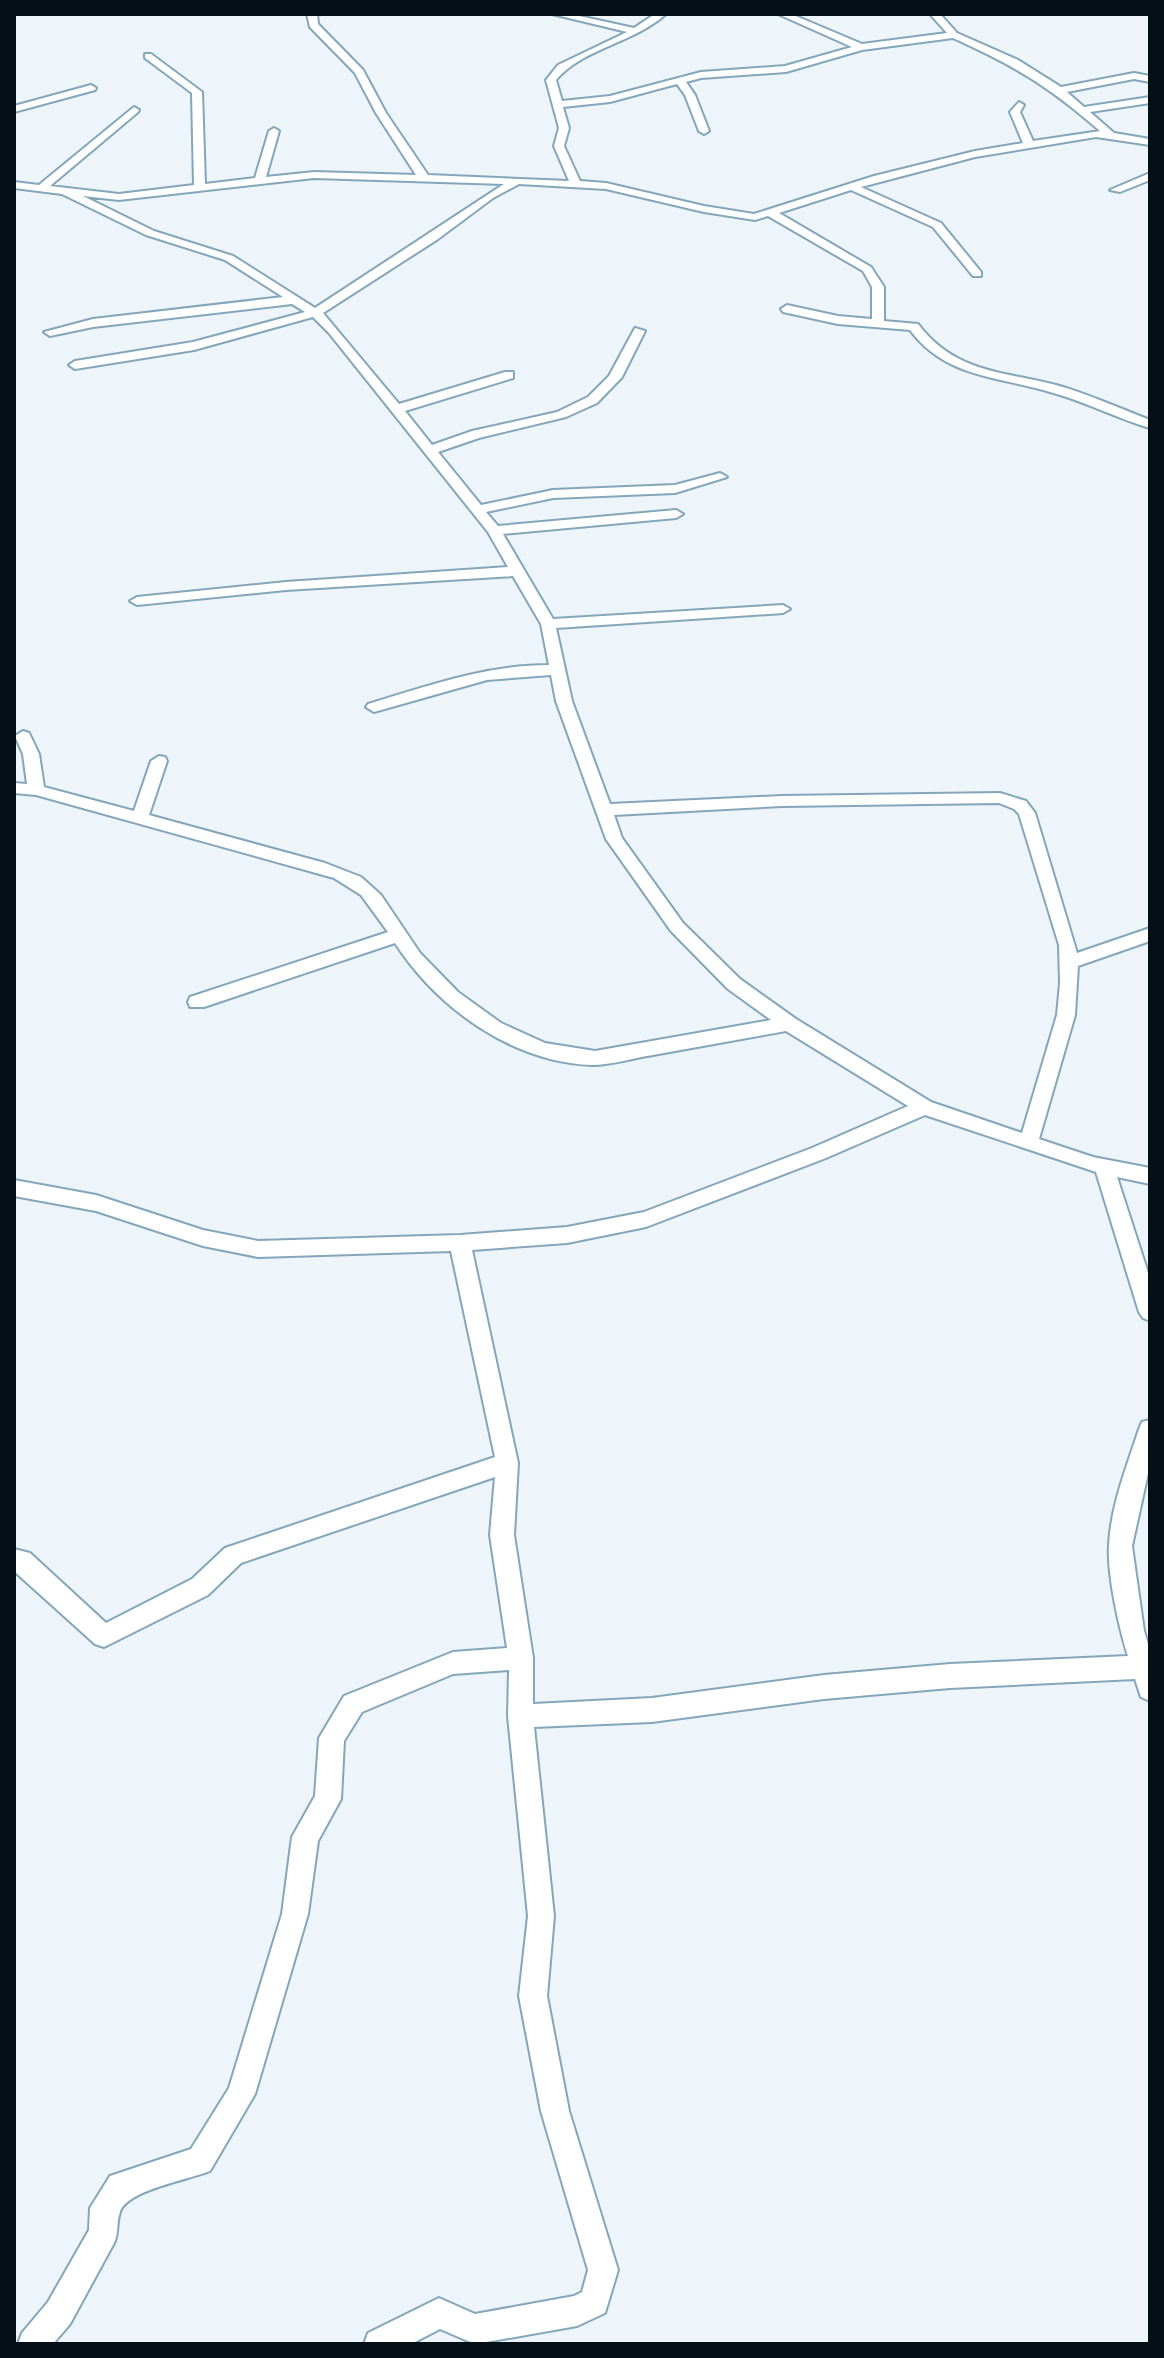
<svg xmlns="http://www.w3.org/2000/svg" width="1164" height="2358" viewBox="0 0 1164 2358" font-family="'Titillium Web',sans-serif">
  <rect width="100%" height="100%" fill="#eef5fa"/>
  <g fill="none" stroke-linecap="round" stroke-linejoin="round">
    <!-- minor casing -->
    <g stroke="#84a6ba" stroke-width="4">
      <path id="minor" d="M307,14h10l1,10 45,46 23,43 42,62 141,6 -15,-35 5,-18 -13,-48 12,-15 69,-33 -75,-18h18l64,14 21,-14h11c-32,29 -83,34 -110,66l6,21 48,-5 91,-24 84,-6 67,-19 -74,-33h13l71,30 85,-11 -17,-19h10l17,19 61,27 43,27 73,-14 16,3v6l-16,-3 -67,13 17,15 66,-10v6l-60,9 24,21 36,6v6l-54,-8 -121,20 -114,30 80,36 40,49v4h-8l-40,-49 -82,-37 -72,23 92,54 13,20v34l34,3c37,49 84,47 138,61 32,9 63,23 94,35v8c-34,-10 -66,-27 -100,-36 -53,-16 -104,-14 -140,-62l-72,-6 -55,-12 -2,-3 6,-4 51,11 34,3v-32l-9,-16 -95,-55 -13,4 -51,-8 -98,-23 -87,-5 -26,14 -55,41 -115,74 76,91 106,-32h8v6l-108,33 27,34 40,-14 85,-19 31,-15 21,-21 26,-48 10,3 -23,46 -25,26 -31,14 -87,21 -41,14 43,53 72,-15 122,-5 45,-12 7,4 -52,16 -122,5 -67,14 12,14 178,-16 7,4 -7,4 -173,16 50,85 230,-14 7,4 -7,4 -227,15 16,73 38,103 172,-8 218,-3 26,8 9,12 42,140 73,-25v13l-72,25 -3,49 -36,124 54,18 57,11v16l-33,-7 33,102v42l-7,-3 -4,-6 -43,-140 -171,-57 -99,43 -180,69 -79,16 -95,7 46,213 -4,72 19,123v46l119,-6 172,-23 126,-11 178,-8c-9,-28 -21,-82 -19,-111 2,-40 18,-79 30,-116l3,-7 8,-2v44l-18,82 12,85 6,19v51l-9,-4 -6,-18 -185,9 -126,11 -172,23 -118,5 20,189 -7,80 22,115 49,159 -13,43 -28,13 -102,18 -35,-15 -29,15h-47l4,-11 71,-35 36,16 99,-18 8,-4 6,-22 -47,-159 -22,-115 9,-80 -20,-200 1,-46 -56,4 -91,38 -18,29 -3,58 -23,42 -10,73 -53,180 -45,77c-22,9 -83,19 -90,41 -4,11 -1,21 -6,31l-44,81 -17,20h-35l4,-11 26,-31 41,-72 1,-22 20,-32 81,-27 38,-61 53,-174 10,-77 23,-41 4,-58 25,-42 109,-44 54,-4 -17,-113 5,-58 -254,86 -33,32 -104,52 -9,-3 -81,-73v-22l16,4 76,70 86,-44 33,-31 270,-91 -44,-206 -193,6 -55,-11 -107,-35 -82,-15v-16l82,15 107,35 55,11 202,-6 107,-8 77,-15 168,-64 96,-42 -122,-75c-44,8 -89,16 -133,24 -20,3 -41,10 -61,10 -80,-3 -155,-57 -197,-122l-191,64h-14l-2,-5 2,-5 198,-65 -27,-37 -27,-17 -298,-83 -22,-2v-10l13,1 -4,-30 -8,-18 8,-5 6,2 10,21 5,33 90,24 17,-50 8,-5 6,1 2,4 -18,54 176,48 36,14 20,18 39,58 38,39 43,31 44,20 50,8 176,-31 -43,-31 -57,-58 -65,-92 -50,-138 -5,-26 -64,5 -113,32 -8,-5 2,-3c60,-18 118,-39 181,-39l-8,-41 -28,-48 -227,14 -149,15 -7,-4 7,-4 149,-15 222,-15 -20,-35 -159,-199 -16,-16 -119,33 -119,19 -6,-4 6,-4 118,-19 112,-30 -13,-8 -199,23 -43,9 -6,-4 49,-13 190,-22 -58,-37 -79,-25 -84,-41 -48,-6v-6l25,3 95,-78 5,3 -1,2 -88,74 69,8 75,-9 -2,-92 -47,-35v-4h6l51,38 3,92 50,-6 14,-47 5,-3 5,3 -13,46 48,-5 102,3 -40,-62 -21,-40 -45,-46zM953,38c62,28 95,48 147,93l-67,10 -13,-29 4,-7 -5,-3 -9,10 13,31 -48,8 -101,25 -120,38 -50,-8 -98,-23 -26,-2 -16,-35 5,-18 -6,-21 47,-5 67,-18 8,11 14,36 5,3 5,-3 -14,-36 -9,-13 15,-4 85,-6 76,-22zM314,178l190,6 -189,124 -82,-52 -79,-25 -71,-35 36,4zM999,803l15,6 5,5 40,131 1,38 -3,32 -35,118 -91,-31 -135,-83 -56,-40 -57,-56 -61,-85 -8,-23 168,-9z
        M91,85l5,3 -1,2 -81,22v-6z
        M1150,173v7l-30,12 -10,-2z"/>
    </g>
    <!-- minor -->
    <use href="#minor" fill="#fff" fill-rule="evenodd"/>
  </g>
  <!-- border -->
  <rect width="1164" height="2358" fill="none" stroke="#040f16" stroke-width="32"/>
</svg>
